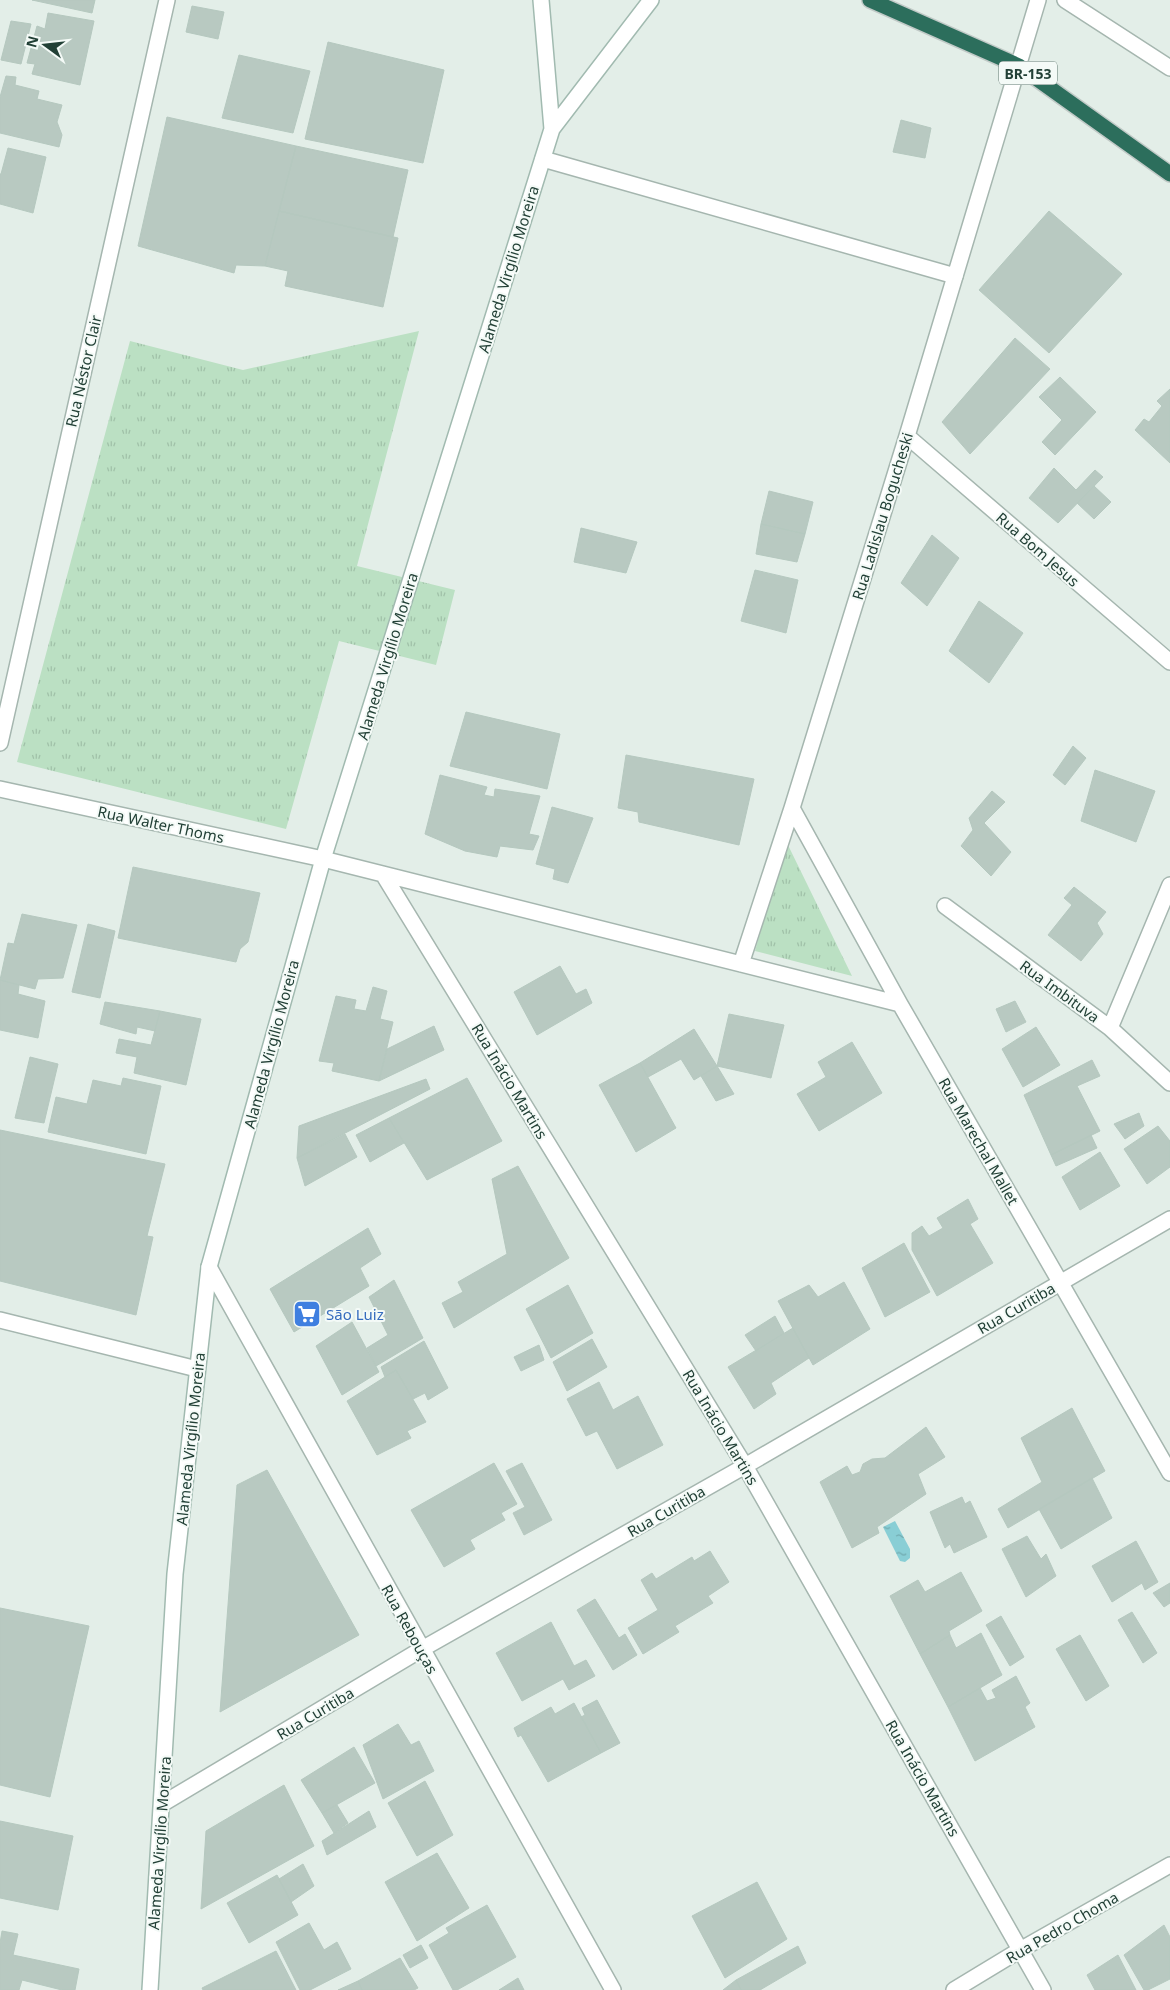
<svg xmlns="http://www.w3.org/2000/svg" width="1170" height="1990" viewBox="0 0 1170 1990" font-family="'Noto Sans',sans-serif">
  <defs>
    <pattern id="park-tufts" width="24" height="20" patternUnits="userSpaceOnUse" patternTransform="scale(1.25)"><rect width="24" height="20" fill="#bbe0c3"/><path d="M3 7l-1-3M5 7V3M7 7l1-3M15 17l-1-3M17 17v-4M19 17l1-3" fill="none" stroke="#a0c1a8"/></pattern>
    <pattern id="water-ripples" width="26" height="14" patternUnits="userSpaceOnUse" patternTransform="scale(1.25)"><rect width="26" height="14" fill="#89ced5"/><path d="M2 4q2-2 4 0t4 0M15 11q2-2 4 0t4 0" fill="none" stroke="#70a9ae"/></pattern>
  </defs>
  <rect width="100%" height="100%" fill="#e3eee8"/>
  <!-- park -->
  <path fill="url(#park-tufts)" d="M419,331l-62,235 98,24 -19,75 -97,-24 -53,188 -269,-67 113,-421 113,29z
    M786,841l66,135 -97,-25z"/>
  <!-- water -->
  <path fill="url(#water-ripples)" d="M895,1521l15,28v9l-5,4 -5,-1 -17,-34z"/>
  <!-- building -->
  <path fill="#b8c9c1" stroke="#b5c8bf" d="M32,0h63l-3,13z
    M192,6l32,6 -6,27 -32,-7z
    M48,13l46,8 -14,64 -48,-11 3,-10 -8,-1 10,-37 8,3z
    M11,21l20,3 -10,40 -20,-4z
    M328,42l116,28 -21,93 -118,-24z
    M239,55l71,16 -17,62 -71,-15z
    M6,76l10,1 -1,8 24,6 -2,8 25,6 -5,17 5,13 -3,12 -59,-14v-36z
    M167,117l129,29 -31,120 -29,-1 -2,8 -96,-27z
    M901,120l30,8 -6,30 -32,-6z
    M296,146l112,24 -15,67 -114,-26z
    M8,148l38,9 -13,56 -33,-9v-30h1z
    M279,211l119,27 -15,69 -98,-21 3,-15 -23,-5z
    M1049,211l73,63 -73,79 -70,-63z
    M1015,338l35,31 -80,85 -28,-32z
    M1060,377l36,35 -41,43 -13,-13 20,-22 -23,-23z
    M1170,389v74l-35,-33 9,-11 5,3 13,-16 -5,-5z
    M1054,468l22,22 19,-20 8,7 -45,46 -29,-25z
    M1094,486l17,16 -17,17 -17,-16z
    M769,491l44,11 -8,32 -44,-10z
    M761,524l44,10 -8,28 -41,-8z
    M581,528l56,14 -11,31 -52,-11z
    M932,535l27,23 -32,48 -26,-23z
    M755,570l43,10 -12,53 -45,-12z
    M979,601l44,32 -34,50 -40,-32z
    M466,712l94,22 -13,55 -97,-23z
    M1073,746l13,12 -21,27 -12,-10z
    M626,755l128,24 -15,66 -100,-23 -1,-10 -20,-4z
    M1095,770l60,21 -19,51 -55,-21z
    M440,775l47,12 -3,8 10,2 1,-8 45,7 -11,38 10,2 -6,14 -33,-4 -3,11 -32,-6 -40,-17z
    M992,791l13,11 -21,21 27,29 -20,24 -30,-30 12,-16 -4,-12z
    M552,807l41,11 -25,65 -15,-4 2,-10 -19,-5z
    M133,867l127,26 -12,49 -8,7 -4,13 -118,-24z
    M1074,887l32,25 -9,11 6,11 -22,27 -33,-26 24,-30 -8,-7z
    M22,914l55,11 -14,53 -25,1 -3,10 -35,-9 8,-37 6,1z
    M88,924l27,7 -15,67 -28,-6z
    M560,966l16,28 10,-5 6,14 -55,32 -23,-43z
    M0,980l19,5 -1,9 27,7 -7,37 -38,-8z
    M373,987l14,4 -7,28 13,3 -14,59 -47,-10 2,-8 -15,-2 17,-65 20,4 -2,9 12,2z
    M1015,1001l11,21 -20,10 -10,-23z
    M105,1002l55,9 -5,20 -18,-4 -1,7 -36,-10z
    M160,1011l41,8 -15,66 -52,-12 3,-16 -21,-4 3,-14 32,6z
    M729,1014l55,11 -13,53 -54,-12z
    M434,1026l10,24 -65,31 8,-32z
    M1036,1027l24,38 -37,22 -21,-38z
    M694,1029l23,37 -23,14 -13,-21 -33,18 -8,-14z
    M852,1042l30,51 -63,38 -22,-37 29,-17 -8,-15z
    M30,1057l28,7 -14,59 -29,-5z
    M1092,1060l8,16 -23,10 23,45 -49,24 -27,-60z
    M640,1063l36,65 -40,24 -37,-67z
    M717,1066l17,28 -18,7 -15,-25z
    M123,1078l38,8 -15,68 -98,-22 8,-35 31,7 6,-24 28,6z
    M467,1078l35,63 -75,39 -38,-62z
    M426,1079l4,10 -133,69 2,-32z
    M1139,1113l5,13 -19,13 -11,-15z
    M389,1118l15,25 -34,19 -14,-27z
    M1158,1126l12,15v26l-23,17 -23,-35z
    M0,1130l165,34 -18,72 6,1 -17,78 -136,-34z
    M345,1134l12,23 -52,29 -8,-28z
    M1091,1135l6,13 -41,18 -5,-11z
    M1100,1152l20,34 -40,24 -18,-33z
    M518,1166l51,92 -115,70 -12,-25 21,-11 -5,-10 49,-28 -15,-75z
    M968,1199l10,20 -8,5 23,39 -56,33 -25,-46v-17l10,-7 7,10 14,-8 -6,-10z
    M368,1228l13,26 -21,14 9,18 -75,46 -24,-43z
    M904,1243l26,49 -45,25 -23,-49z
    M394,1280l29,58 -47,28 -9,-18 21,-13 -19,-38z
    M844,1282l26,47 -57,36 -35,-64 31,-16 9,12z
    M568,1285l25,48 -42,25 -25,-49z
    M775,1316l9,17 -28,18 -11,-16z
    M352,1322l27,50 -37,23 -26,-49z
    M793,1328l16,30 -38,25 5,11 -22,15 -26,-42z
    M592,1339l15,28 -40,24 -14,-29z
    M424,1341l24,47 -20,12 -3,-7 -12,6 -17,-29 -11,7 -4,-10z
    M539,1345l5,15 -23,11 -7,-14z
    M396,1370l30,52 -19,9 4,7 -34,17 -30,-54z
    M599,1382l14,28 25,-14 25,49 -46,24 -20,-38 -11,5 -19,-37z
    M1072,1408l33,63 -97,57 -10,-19 44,-27 -21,-44z
    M926,1427l19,30 -27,17 8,20 -49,33 2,6 -27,15 -32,-66 27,-16 5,9 8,-3 3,-8 9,-5 13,-1z
    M494,1463l23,41 -16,9 4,7 -35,20 5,9 -31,18 -33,-57z
    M522,1463l30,57 -28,15 -11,-22 12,-6 -19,-36z
    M267,1470l92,165 -139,77 17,-227z
    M1092,1478l20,40 -51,31 -22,-40z
    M962,1497l3,7 5,-3 17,36 -33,16 -4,-9 -5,4 -15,-36z
    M1027,1536l14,23 5,-5 10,22 -30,21 -24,-48z
    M1136,1541l22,41 -13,8 -3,-7 -30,19 -20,-36z
    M710,1551l19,31 -21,14 5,7 -38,23 4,6 -36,22 -15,-26 30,-18 -17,-30 11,-7 4,6 36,-22 2,4z
    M961,1572l21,39 -33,20 1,4 -30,19 -30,-58 28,-16 7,12z
    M1170,1583v20l-6,4 -11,-14z
    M595,1599l24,39 6,-4 12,21 -24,15 -36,-60z
    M0,1608l89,18 -39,171 -50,-12z
    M1132,1612l25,41 -14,10 -25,-43z
    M1001,1616l23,41 -14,9 -24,-41z
    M551,1622l23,44 12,-6 9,16 -26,14 -6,-11 -41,22 -26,-48z
    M981,1633l21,42 -54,32 -28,-53 30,-19 6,13z
    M1080,1635l29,51 -23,15 -30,-52z
    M1016,1676l14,27 -5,4 10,20 -60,34 -27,-54 32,-19 7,13 9,-3 -4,-8z
    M597,1700l23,43 -19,10 -20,-36 4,-2 -3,-7z
    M574,1703l27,50 -53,29 -27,-47 -3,2 -4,-9 37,-21 4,7z
    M398,1724l13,21 8,-4 15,30 -51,28 -20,-54z
    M354,1747l21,36 -53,30 -21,-33z
    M425,1781l28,54 -36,21 -29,-53z
    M284,1785l30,61 -113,63 5,-78z
    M337,1805l11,18 -14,10 -12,-20z
    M369,1811l7,16 -49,28 -5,-14z
    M0,1821l73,15 -15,74 -58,-12z
    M437,1853l32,55 -52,33 -32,-59z
    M303,1864l11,22 -23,16 -12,-23z
    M277,1875l21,40 -49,28 -22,-40z
    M757,1882l30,57 -62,39 -33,-62z
    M487,1905l29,52 -59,33h-4l-24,-45 20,-12 -3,-5z
    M309,1923l15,27 13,-8 14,27 -41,21h-10l-24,-48z
    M1164,1925l6,12v42l-22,11h-4l-20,-35z
    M2,1931l16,3 -5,21 66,14 -4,21h-13l-40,-10 -3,10h-19v-47z
    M421,1945l7,13 -18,10 -7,-13z
    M798,1946l8,17 -46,27h-19l-5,-10z
    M276,1951l20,39h-93l-1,-2z
    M1118,1955l18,35h-41l-8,-15z
    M400,1958l18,30 -4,2h-52l-4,-9z
    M518,1978l6,12h-25z
    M736,1980l5,10h-18z
    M358,1981l4,9h-24z"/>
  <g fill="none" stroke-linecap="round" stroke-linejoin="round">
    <!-- lane casing -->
    <g stroke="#a5b6af" stroke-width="18">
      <path id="lane" d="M543,159l412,117"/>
    </g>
    <!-- street casing -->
    <g stroke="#a5b6af" stroke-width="18">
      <path id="street" d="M1065,0l105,68
        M907,436l263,226
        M0,743l167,-743
        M0,789l323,70 577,145
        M792,808l108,196 270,469
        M383,874l362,592 298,524
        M945,906l165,122 60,55
        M741,964l51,-156 115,-372 131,-436
        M1110,1028l60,-143
        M209,1267l404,723
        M0,1320l197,49
        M162,1804l260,-155 323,-183 425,-247
        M954,1990l66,-40 150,-85"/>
    </g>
    <!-- secondary casing -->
    <g stroke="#a1bab0" stroke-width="18">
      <path id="secondary" d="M541,0l11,129
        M150,1990l25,-416 34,-307 114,-408 229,-730 99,-129"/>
    </g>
    <!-- highway casing -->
    <g stroke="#c1cac7" stroke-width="18">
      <path id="highway" d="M870,0l149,66 151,108"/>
    </g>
    <!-- lane -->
    <use href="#lane" stroke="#fff" stroke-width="15"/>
    <!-- street -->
    <use href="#street" stroke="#fff" stroke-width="15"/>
    <!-- secondary -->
    <use href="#secondary" stroke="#fff" stroke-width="15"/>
    <!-- highway -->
    <use href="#highway" stroke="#2c6e5c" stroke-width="15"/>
  </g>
  <!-- icons -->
  <defs>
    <g id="supermarket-square" transform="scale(1.4375)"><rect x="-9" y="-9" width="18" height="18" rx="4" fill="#3f7fe0" stroke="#f4faf7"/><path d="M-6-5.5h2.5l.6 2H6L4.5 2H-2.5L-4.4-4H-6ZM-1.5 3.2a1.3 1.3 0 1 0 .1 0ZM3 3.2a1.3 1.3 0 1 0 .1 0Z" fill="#fff"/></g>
  </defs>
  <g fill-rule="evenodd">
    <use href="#supermarket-square" x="307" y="1314"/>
  </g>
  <g text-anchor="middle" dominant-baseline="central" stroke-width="4" stroke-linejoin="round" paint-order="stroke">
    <!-- shield labels -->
    <rect fill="#f4faf7" stroke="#617870" stroke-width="1" x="999" y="61.5" width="58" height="23" rx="4"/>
    <g font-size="14" font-weight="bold" fill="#224036">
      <text x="1028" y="73">BR-153</text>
    </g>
    <!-- street labels -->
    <g font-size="15" fill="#224036" stroke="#f4faf7">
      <text transform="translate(508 269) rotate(-73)">Alameda Virgílio Moreira</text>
      <text transform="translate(83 371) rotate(-77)">Rua Néstor Clair</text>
      <text transform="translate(882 516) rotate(-73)">Rua Ladislau Bogucheski</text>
      <text transform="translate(1038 549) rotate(41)">Rua Bom Jesus</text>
      <text transform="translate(387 656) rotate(-73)">Alameda Virgílio Moreira</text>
      <text transform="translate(161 824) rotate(12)">Rua Walter Thoms</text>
      <text transform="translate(1060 991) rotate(36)">Rua Imbituva</text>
      <text transform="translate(271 1044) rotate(-75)">Alameda Virgílio Moreira</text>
      <text transform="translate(510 1081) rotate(59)">Rua Inácio Martins</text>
      <text transform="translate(979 1141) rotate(60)">Rua Marechal Mallet</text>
      <text transform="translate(1016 1308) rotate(-30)">Rua Curitiba</text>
      <text transform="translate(721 1427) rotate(59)">Rua Inácio Martins</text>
      <text transform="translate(190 1439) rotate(-84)">Alameda Virgílio Moreira</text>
      <text transform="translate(666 1511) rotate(-30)">Rua Curitiba</text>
      <text transform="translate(410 1629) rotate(61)">Rua Rebouças</text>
      <text transform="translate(315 1713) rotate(-31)">Rua Curitiba</text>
      <text transform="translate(923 1778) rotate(60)">Rua Inácio Martins</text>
      <text transform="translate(159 1843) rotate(-86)">Alameda Virgílio Moreira</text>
      <text transform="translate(1062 1927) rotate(-30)">Rua Pedro Choma</text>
    </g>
    <!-- shop labels -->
    <g font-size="15" fill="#366cbe" stroke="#f4faf7" text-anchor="start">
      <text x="326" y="1314">São Luiz</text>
    </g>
  </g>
  <!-- north arrow -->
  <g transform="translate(45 45) rotate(285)" stroke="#f4faf7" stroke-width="4" paint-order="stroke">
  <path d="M0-4L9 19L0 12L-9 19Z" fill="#224036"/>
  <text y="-8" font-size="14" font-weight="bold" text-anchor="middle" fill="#224036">N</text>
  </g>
</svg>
